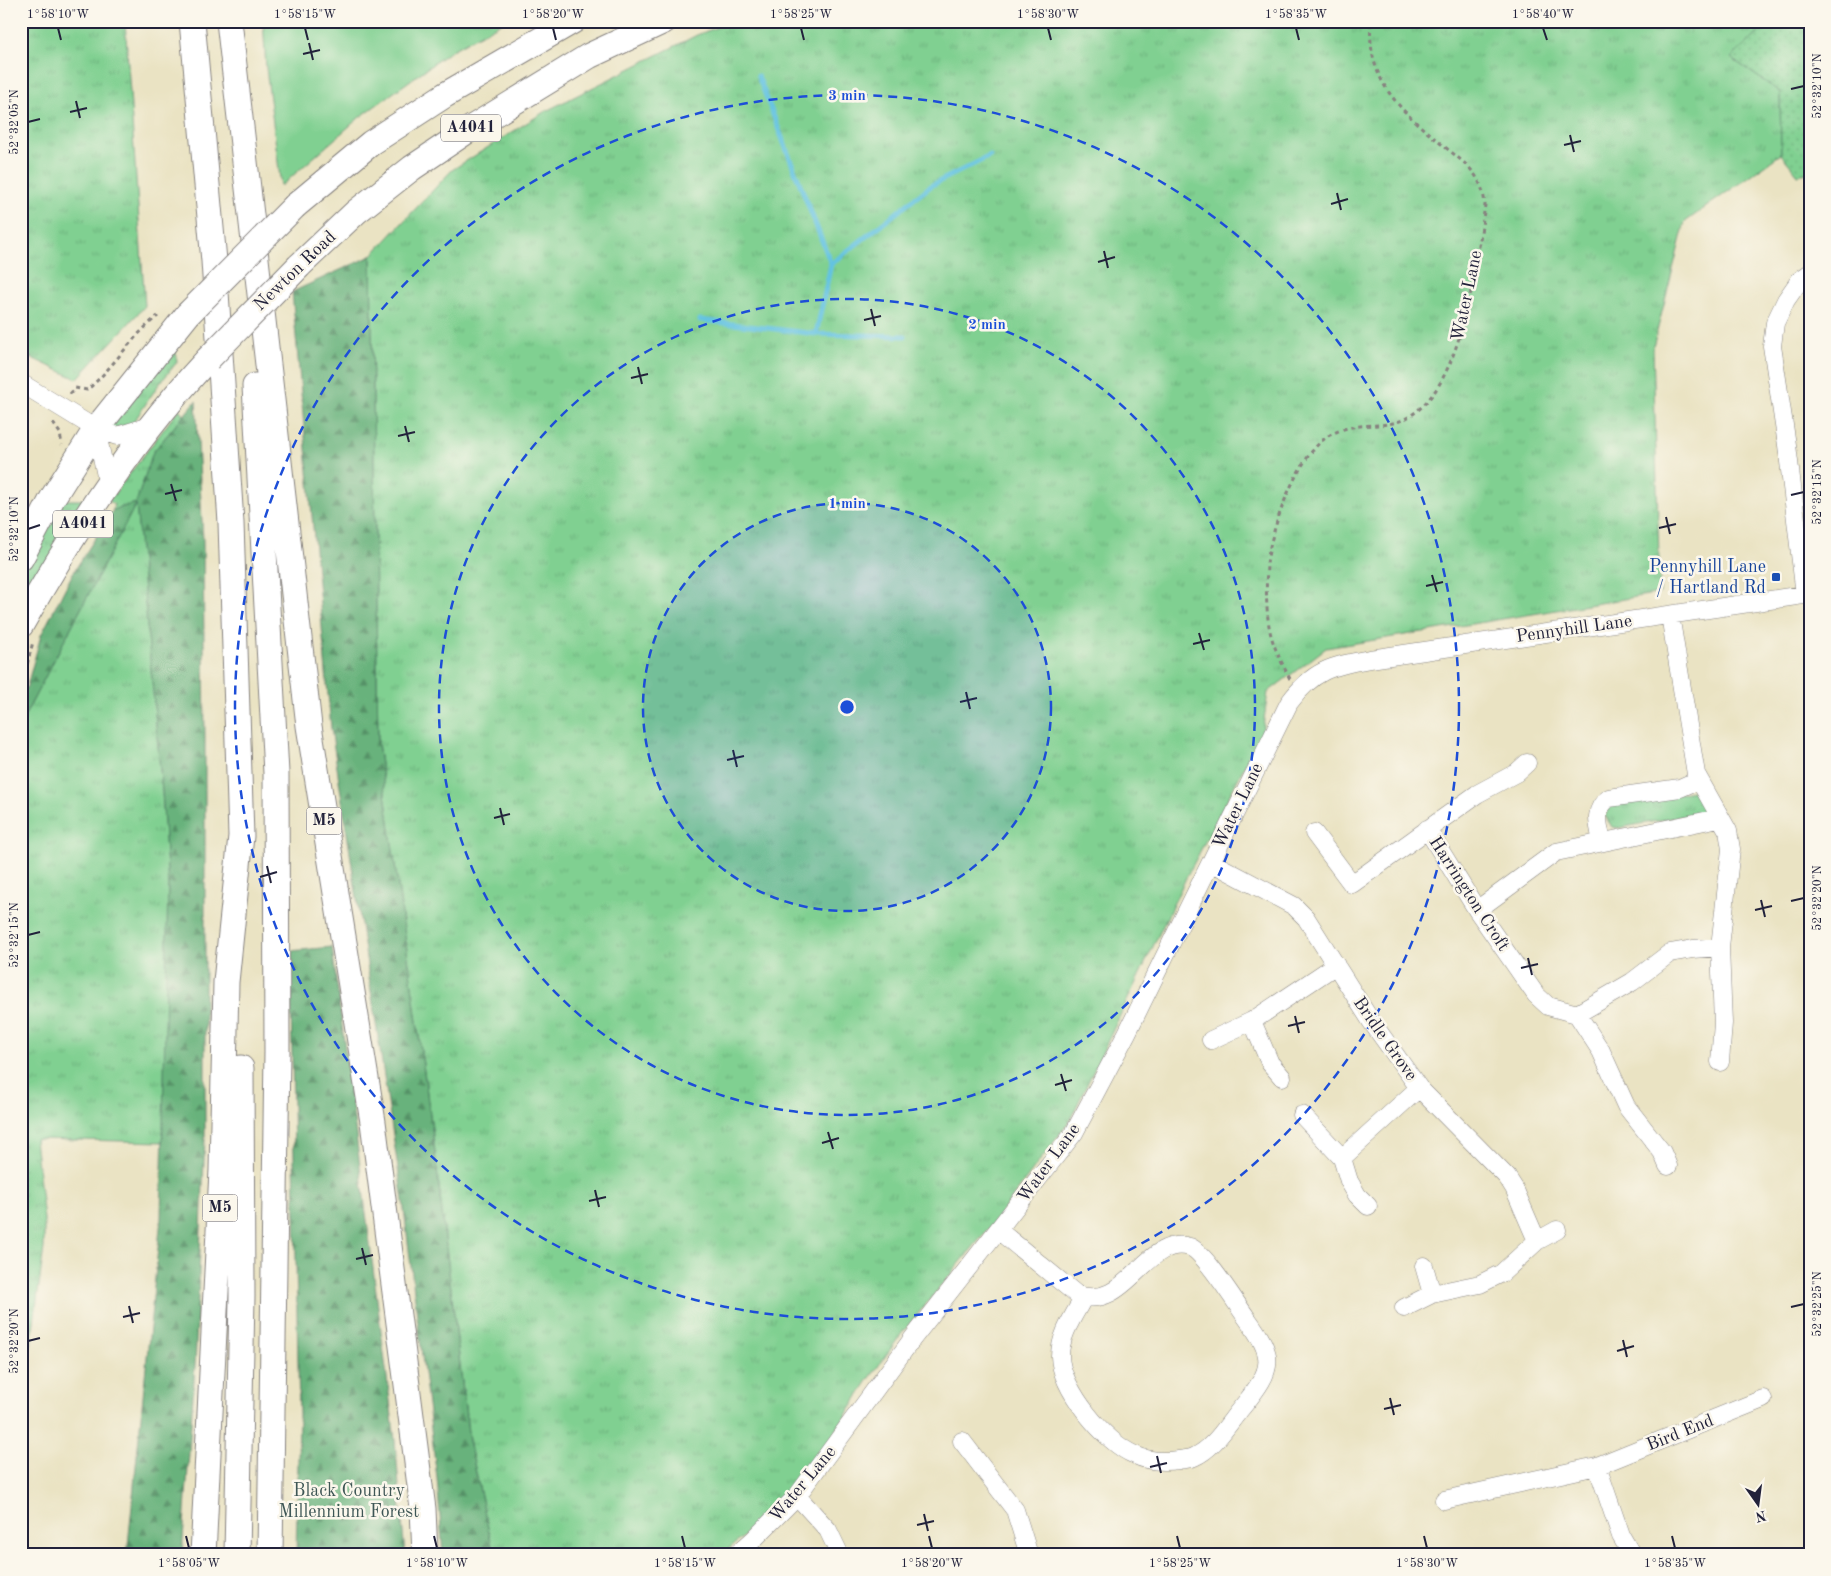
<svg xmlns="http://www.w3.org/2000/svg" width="1831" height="1576" viewBox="0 0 1831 1576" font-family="'Old Standard TT',serif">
  <defs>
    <pattern id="grass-tufts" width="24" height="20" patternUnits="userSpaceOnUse" patternTransform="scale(1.25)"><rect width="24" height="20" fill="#80d091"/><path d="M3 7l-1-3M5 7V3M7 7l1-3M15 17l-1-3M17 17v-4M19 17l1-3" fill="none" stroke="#6eb27e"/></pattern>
    <pattern id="forest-firs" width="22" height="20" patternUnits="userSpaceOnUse" patternTransform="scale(1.25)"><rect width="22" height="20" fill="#68b27b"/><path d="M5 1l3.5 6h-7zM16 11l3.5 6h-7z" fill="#559066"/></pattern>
    <pattern id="garden-dots" width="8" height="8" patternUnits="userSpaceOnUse" patternTransform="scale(1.25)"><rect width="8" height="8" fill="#80d091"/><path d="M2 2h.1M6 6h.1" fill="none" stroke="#6eb27e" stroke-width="1.8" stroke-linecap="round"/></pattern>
  </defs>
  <rect width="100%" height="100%" fill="#fbf7ec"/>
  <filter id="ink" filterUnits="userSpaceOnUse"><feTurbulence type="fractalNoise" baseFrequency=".02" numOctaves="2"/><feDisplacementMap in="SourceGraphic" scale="10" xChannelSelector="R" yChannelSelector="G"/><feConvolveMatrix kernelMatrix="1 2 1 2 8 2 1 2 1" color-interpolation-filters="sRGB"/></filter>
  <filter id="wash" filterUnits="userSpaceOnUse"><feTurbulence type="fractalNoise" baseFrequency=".0096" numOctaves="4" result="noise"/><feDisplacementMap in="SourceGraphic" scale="20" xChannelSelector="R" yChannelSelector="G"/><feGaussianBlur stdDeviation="1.12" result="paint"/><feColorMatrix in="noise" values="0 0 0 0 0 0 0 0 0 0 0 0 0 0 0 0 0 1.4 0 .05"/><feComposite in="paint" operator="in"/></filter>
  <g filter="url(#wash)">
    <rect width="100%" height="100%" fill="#eae3c3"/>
    <!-- grass -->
    <path fill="url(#grass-tufts)" stroke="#517966" d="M21,21h104l20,285 -68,73 -56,-26z
      M733,21h1039l-41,37 49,34 1,62 -96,68 -32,125 7,246 -334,55 -58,44 -6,41 -79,151 -114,238 -75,100 -92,111 -35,49 -46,72 -45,56 -55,45h-227l-25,-114 -36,-305 -55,-393 -7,-487 81,-86 92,-58 153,-77z
      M175,346l2,16 -20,25 -24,36 -27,8z
      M179,409l5,6 -31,37 -17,51 26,288 6,94 -4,257 -129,-3 9,81v28l-23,171v-696l115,-220 -23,7 1,-6 -5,-3z
      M64,500h22l-65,111v-42z
      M1693,791c10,5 12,8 10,19l-4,3 -80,15 -7,-1 -7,-11 7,-12z"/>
    <!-- forest -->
    <path fill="url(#forest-firs)" stroke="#456a5b" d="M371,256l7,487 55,393 36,305 25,114h-51l-6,-77 -34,-277 -72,-473 -39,-436z
      M196,401l7,140 2,201v396l-10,228 -13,189h-55l34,-337 7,-333 -6,-94 -26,-287 -115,219v-27l6,-10 14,-51 32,-62 40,-63 23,-7 17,-51z
      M332,947l63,493 10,115h-109l3,-139 -9,-465z"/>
    <!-- park -->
    <path fill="#80d091" stroke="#517966" d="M263,21h242l-53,29 -92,67 -79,69 -15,-118z"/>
    <!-- garden -->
    <path fill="url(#garden-dots)" stroke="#517966" d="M1772,21h38v151l-12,3 -17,-21 -1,-62 -49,-34z"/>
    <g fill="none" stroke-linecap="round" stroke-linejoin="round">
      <!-- stream -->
      <path stroke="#63c3e1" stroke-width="5" d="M758,76l73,188 -15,70
        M831,264l101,-79 58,-29
        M700,320l116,14 89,2"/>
    </g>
  </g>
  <g filter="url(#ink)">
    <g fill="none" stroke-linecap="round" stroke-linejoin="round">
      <!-- minor casing -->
      <g stroke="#86827f" stroke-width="19">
        <path id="minor" d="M21,383l75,46 21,7 32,-10
          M96,429l12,56
          M1805,595l-18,-150 -15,-99 3,-23 11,-23 14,-20 10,-7
          M1670,615l26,159 32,57 3,18 -11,98 3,76 -3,39
          M1427,829l50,81 59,85 12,11 29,8 55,-32 38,-29 23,-4 27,-2
          M1314,833l38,51 125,-90 39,-21 11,-10
          M1602,841c-4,-17 -9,-32 7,-43l71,-10 18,-8
          M1211,862l83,44 12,12 65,103 48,67 88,89 7,11 23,53
          M1477,910l79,-58 163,-34
          M1577,1014l24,37 25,55 36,46 6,14
          M1252,1021l18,42 12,14
          M1211,1040l41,-19 84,-56
          M1302,1115l40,43 7,23 8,14 11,11
          M1342,1158l77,-70
          M998,1230l78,64c50,21 70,-61 114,-47 14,5 46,56 56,70 29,40 29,50 -3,89 -14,16 -28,42 -49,51 -4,2 -10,2 -15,3 -15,2 -30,2 -44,-5 -30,-12 -74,-66 -75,-99 0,-21 14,-41 24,-59
          M1424,1266l8,28
          M1404,1308l28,-14 48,-10 22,-11 35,-32 20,-11
          M962,1441l53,69 14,45
          M1597,1466l24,70 11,19
          M797,1496l31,34 12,25
          M1444,1500l153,-34 166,-67
          M736,1555l16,-14 45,-45 116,-158 161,-205 53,-100 162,-330c24,-33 42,-37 81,-44l440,-65"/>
      </g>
      <!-- highway casing -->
      <g stroke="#86827f" stroke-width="27">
        <path id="highway" d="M192,21l22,240 17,262 10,313 -15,146 -4,188 -19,385
          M229,21l80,705 64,396 50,387 2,46
          M295,206l76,-63 74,-48 128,-74
          M299,266l57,-54 56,-44 58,-39 119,-73 75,-35
          M255,386l21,387 1,279 -7,503
          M21,558l32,-61 43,-68 92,-115
          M21,625c53,-95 113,-187 187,-266
          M237,1555l5,-259 -1,-228"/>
      </g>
      <!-- path -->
      <path stroke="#86827f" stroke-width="3" stroke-dasharray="4 4" stroke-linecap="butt" d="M70,394l5,-6 12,2c26,-22 44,-53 71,-74
        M53,423l7,10 2,12
        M1290,679c-9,-18 -18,-34 -21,-53 -3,-18 -3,-42 -2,-61 3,-35 31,-112 63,-130 37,-21 63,6 99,-36 36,-43 48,-138 56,-194 -3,-31 -18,-40 -40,-58 -44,-36 -79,-65 -74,-126
        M21,687l12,-45"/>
      <!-- minor -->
      <use href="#minor" stroke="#fff" stroke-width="18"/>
      <!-- highway -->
      <use href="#highway" stroke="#fff" stroke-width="25"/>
      <!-- highway-bridge casing -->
      <g stroke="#86827f" stroke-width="27" stroke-linecap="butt">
        <path id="highway-bridge" d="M188,314l107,-108
          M208,359l91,-93"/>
      </g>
      <!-- highway-bridge -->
      <use href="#highway-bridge" stroke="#fff" stroke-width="25"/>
    </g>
  </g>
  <!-- ticks -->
  <path fill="none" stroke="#22223b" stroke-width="2" d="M58,28l3,12M305,28l3,12M553,28l3,12M801,28l3,12M1048,28l3,12M1296,28l3,12M1543,28l4,12M309,43l4,17M303,54l17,-4M1791,89l13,-3M76,101l4,17M70,112l17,-4M28,122l12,-3M1570,135l4,17M1564,145l17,-4M1337,193l4,17M1331,204l17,-5M1104,251l4,17M1098,262l17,-5M871,309l4,17M864,320l17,-4M638,367l4,17M631,378l17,-4M405,426l4,16M398,436l17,-4M171,484l5,17M165,494l17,-4M1791,495l13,-3M1666,517l4,17M1659,528l17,-4M28,529l12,-4M1432,575l5,17M1426,586l17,-4M1199,633l5,17M1193,644l17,-4M966,692l4,17M960,702l17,-4M733,750l4,17M727,760l17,-4M500,808l4,17M494,818l16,-4M267,866l4,17M260,877l17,-5M1761,900l4,17M1791,901l13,-3M1755,910l17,-4M28,935l12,-3M1528,958l4,17M1521,968l17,-4M1295,1016l4,17M1288,1026l17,-4M1061,1074l5,17M1055,1085l17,-5M828,1132l5,17M822,1143l17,-5M595,1190l4,17M589,1201l17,-4M362,1248l4,17M356,1259l17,-4M129,1306l4,17M1791,1307l13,-3M123,1317l17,-4M1623,1340l4,17M28,1341l12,-3M1617,1351l17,-5M1390,1398l4,17M1384,1409l17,-4M1157,1456l4,17M1150,1467l17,-4M924,1514l4,17M917,1525l17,-4M186,1536l3,12M434,1536l3,12M682,1536l3,12M929,1536l3,12M1177,1536l3,12M1424,1536l3,12M1672,1536l3,12"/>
  <!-- distance rings -->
  <circle cx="847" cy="707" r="204" fill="#1d4ed8" fill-opacity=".12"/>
  <g fill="none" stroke="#1d4ed8" stroke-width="2.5" stroke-dasharray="9 6">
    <circle cx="847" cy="707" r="204"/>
    <circle cx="847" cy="707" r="408"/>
    <circle cx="847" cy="707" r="612"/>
  </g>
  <!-- markers -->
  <rect fill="#1a4fb4" stroke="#fbf7ec" stroke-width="2" x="1771" y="572" width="10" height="10" rx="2.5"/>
  <g text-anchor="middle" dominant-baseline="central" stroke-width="5" stroke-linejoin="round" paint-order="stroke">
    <!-- shield labels -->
    <g fill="#fbf7ec" stroke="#636270" stroke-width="1">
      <rect x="441" y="114.5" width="60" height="27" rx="4"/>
      <rect x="53" y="510.5" width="60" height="27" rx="4"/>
      <rect x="306.5" y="807.5" width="35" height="27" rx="4"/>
      <rect x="202.5" y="1194.5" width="35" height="27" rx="4"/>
    </g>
    <g font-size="16" font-weight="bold" fill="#22223b">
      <text x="471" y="128">A4041</text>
      <text x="83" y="524">A4041</text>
      <text x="324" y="821">M5</text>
      <text x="220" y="1208">M5</text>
    </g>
    <!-- street labels -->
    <g font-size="18" fill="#22223b" stroke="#fbf7ec">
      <text transform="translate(295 271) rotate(-44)">Newton Road</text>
      <text transform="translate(1467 296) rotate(-78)">Water Lane</text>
      <text transform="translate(1574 629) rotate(-8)">Pennyhill Lane</text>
      <text transform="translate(1238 806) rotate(-64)">Water Lane</text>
      <text transform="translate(1469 894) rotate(57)">Harrington Croft</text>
      <text transform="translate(1385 1039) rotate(55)">Bridle Grove</text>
      <text transform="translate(1049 1163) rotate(-54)">Water Lane</text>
      <text transform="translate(1680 1433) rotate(-22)">Bird End</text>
      <text transform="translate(803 1484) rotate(-50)">Water Lane</text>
    </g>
    <!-- transit labels -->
    <g font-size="18" fill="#164399" stroke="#fbf7ec" text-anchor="end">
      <text x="1766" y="567">Pennyhill Lane<tspan x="1766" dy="21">/ Hartland Rd</tspan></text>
    </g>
    <!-- park labels -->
    <g font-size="18" fill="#3e5655" stroke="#fbf7ec">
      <text x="349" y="1491">Black Country<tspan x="349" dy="21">Millennium Forest</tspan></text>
    </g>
  </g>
  <circle cx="847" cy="707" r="8" fill="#1d4ed8" stroke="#fbf7ec" stroke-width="2.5"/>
  <g font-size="15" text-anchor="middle" font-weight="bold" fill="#1d4ed8" stroke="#fbf7ec" stroke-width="5" stroke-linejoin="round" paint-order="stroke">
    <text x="847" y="100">3 min</text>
    <text x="987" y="329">2 min</text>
    <text x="847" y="508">1 min</text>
  </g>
  <!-- margin -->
  <rect width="1831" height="1576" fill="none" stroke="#fbf7ec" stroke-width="55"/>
  <!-- north arrow -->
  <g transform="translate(1758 1504) rotate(166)" stroke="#fbf7ec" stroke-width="4" paint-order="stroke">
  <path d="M0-4L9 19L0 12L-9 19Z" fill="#22223b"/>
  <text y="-8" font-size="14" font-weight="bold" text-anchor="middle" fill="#22223b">N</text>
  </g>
  <rect x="28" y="28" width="1776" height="1520" fill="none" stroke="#22223b" stroke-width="2"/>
  <g font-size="12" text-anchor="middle" fill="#22223b">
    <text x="58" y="18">1°58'10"W</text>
    <text x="305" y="18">1°58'15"W</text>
    <text x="553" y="18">1°58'20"W</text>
    <text x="801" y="18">1°58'25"W</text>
    <text x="1048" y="18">1°58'30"W</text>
    <text x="1296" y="18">1°58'35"W</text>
    <text x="1543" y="18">1°58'40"W</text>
    <text transform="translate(1817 86) rotate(-90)" y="4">52°32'10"N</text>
    <text transform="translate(14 122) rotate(-90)" y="4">52°32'05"N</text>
    <text transform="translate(1817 492) rotate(-90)" y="4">52°32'15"N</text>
    <text transform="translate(14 529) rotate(-90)" y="4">52°32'10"N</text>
    <text transform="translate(1817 898) rotate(-90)" y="4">52°32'20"N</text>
    <text transform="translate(14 935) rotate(-90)" y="4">52°32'15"N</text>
    <text transform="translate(1817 1304) rotate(-90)" y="4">52°32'25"N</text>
    <text transform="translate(14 1341) rotate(-90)" y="4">52°32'20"N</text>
    <text x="189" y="1567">1°58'05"W</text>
    <text x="437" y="1567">1°58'10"W</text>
    <text x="685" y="1567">1°58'15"W</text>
    <text x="932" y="1567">1°58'20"W</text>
    <text x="1180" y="1567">1°58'25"W</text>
    <text x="1427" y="1567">1°58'30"W</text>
    <text x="1675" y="1567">1°58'35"W</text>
  </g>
</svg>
